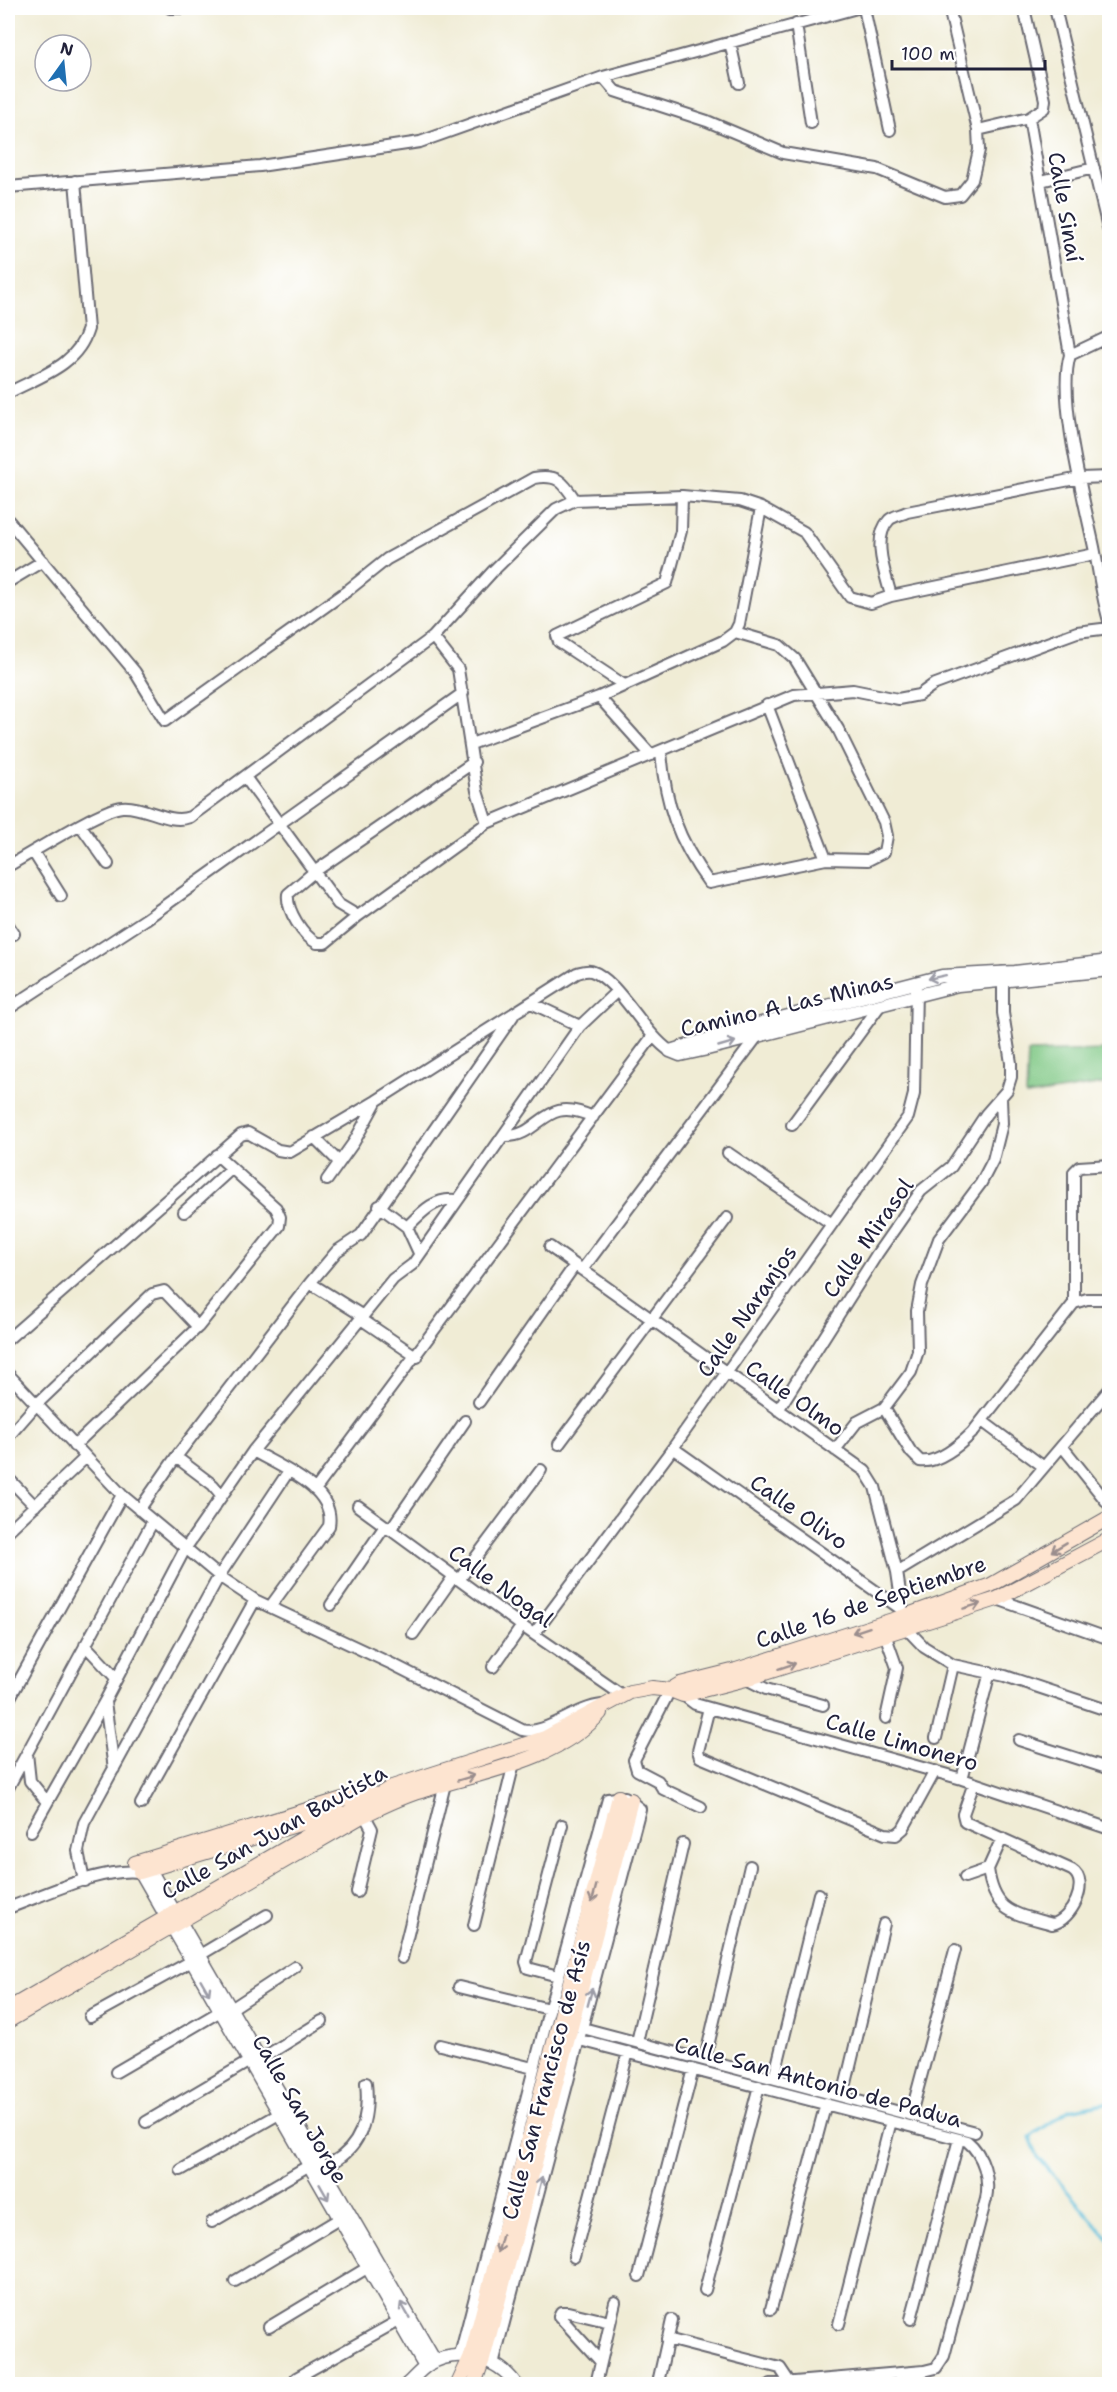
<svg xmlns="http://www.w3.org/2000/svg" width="1117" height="2392" viewBox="0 0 1117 2392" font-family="'Shantell Sans',sans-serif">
  <rect width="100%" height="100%" fill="#fff"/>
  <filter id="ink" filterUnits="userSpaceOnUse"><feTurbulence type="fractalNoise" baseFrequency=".0167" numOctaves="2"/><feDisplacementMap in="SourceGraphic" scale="12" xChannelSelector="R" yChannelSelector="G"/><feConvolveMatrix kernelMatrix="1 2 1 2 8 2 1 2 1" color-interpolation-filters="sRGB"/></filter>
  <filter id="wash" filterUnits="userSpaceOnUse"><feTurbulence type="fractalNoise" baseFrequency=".008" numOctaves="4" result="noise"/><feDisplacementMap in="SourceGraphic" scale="24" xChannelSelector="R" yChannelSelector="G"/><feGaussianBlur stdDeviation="1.35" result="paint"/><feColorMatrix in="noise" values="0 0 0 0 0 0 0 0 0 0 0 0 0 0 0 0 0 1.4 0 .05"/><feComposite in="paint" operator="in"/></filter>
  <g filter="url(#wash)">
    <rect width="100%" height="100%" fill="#f0ecd5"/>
    <!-- green -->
    <path fill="#7ec783" stroke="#50745f" stroke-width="1.5" d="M1109,1050v33l-83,13 2,-44z"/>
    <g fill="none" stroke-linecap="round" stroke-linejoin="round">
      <!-- stream -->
      <path stroke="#5cbeda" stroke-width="3" d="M1110,2102l-41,8 -39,27 8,20 72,84"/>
    </g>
  </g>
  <g filter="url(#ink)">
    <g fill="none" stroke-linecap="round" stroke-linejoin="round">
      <!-- minor casing -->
      <g stroke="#6a6971" stroke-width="14">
        <path id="minor" d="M170,8h26
          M864,8l26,122
          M1055,8l55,228
          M796,24l15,99
          M730,42l9,41
          M603,77l12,14 92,30 76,32 94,16 68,28 15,-2 12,-15 7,-30 -1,-20 -29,-122
          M1029,118l41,237c-13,42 14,145 24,192 5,25 8,52 16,77
          M978,130l51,-12 15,-10 1,-8 -21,-92
          M1041,181l53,-13
          M8,187l252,-21 160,-24 183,-65 254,-69
          M1070,355l40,-19
          M8,393c32,-17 69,-27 80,-64l-13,-148
          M8,520l127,152 30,49 182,-130 40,-32 147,-81c23,-4 29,3 41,22
          M8,582l35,-21
          M891,596c-5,-21 -20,-57 -2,-76 4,-4 12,-5 18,-8l173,-34 30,-1
          M433,637l25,32 19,122 10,32
          M624,685l-65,-43 -2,-6 110,-53 14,-52 1,-35
          M599,697l52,58
          M767,705l59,154
          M471,744l128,-47 124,-56 12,-9 4,-8 22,-116
          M661,751c4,53 17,89 48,132l117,-24 42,1 16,-8 3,-16 -3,-14 -46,-93 -43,-70 -16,-14 -44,-13
          M245,777l93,127 20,12 129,-93 307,-128 59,-5 45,9 21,-4 14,-10 144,-53 33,-4
          M81,826l27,38
          M34,853l27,43
          M8,866c24,-13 92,-57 114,-59 23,-2 46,18 68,10l243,-180 60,-66 63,-62 19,-9 107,-4 58,5 21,7 43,24 46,65 21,6 20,-7 204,-42
          M358,916l-33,27h-8c-14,-7 -31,-33 -29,-49l26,-22 160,-110
          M8,925l6,9
          M531,1003l49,23
          M8,1009l138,-90 317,-226
          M792,1125l89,-121
          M504,1136c38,2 38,-43 89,-19
          M314,1137l25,25
          M728,1153l104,71
          M327,1180l27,-38 22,-40
          M379,1206l28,21c14,-14 28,-30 49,-27
          M184,1212l47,-43
          M407,1227l12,26
          M550,1247l315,224 10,16 22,85 8,55 19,20 29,18 52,11 105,35
          M582,1270l177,-236
          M310,1283l53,33
          M1074,1303l13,-4h23
          M361,1319l56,38
          M8,1339l233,-204 7,-2 30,17 12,2 86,-51 201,-128c4,-1 9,-3 14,-2 27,8 52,62 79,80
          M8,1374l114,121 97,81 36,24 139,65 128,65c23,6 52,-22 80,-25
          M479,1402l96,-137
          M884,1408l27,44 9,9c17,3 40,-16 52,-28l102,-130v-131l5,-5 31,-2
          M778,1410l99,-156 44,-63 30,-24 35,-53 21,-24 4,-13v-14l-8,-50v-41
          M982,1421l62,46
          M8,1437l28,-32 116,-111 12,-3 34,36
          M559,1444l168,-226
          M74,1446l124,-119 81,-101 1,-9 -4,-9 -59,-53
          M1062,1446l48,60
          M673,1448l228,161
          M835,1450l22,-28 27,-14 27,-36 7,-21 -1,-40 5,-26 17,-46 42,-56 12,-23 9,-36 -1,-26
          M253,1451c27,16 83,37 76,75l-59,81
          M176,1457l37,28 9,11
          M8,1478l27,28
          M315,1490l337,-453
          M358,1506l164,120 100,69
          M139,1510l37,-53 134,-174 27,-32 24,-16 152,-219
          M390,1530l75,-109
          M8,1531l77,-73
          M897,1572l119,-72 94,-111
          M459,1580l82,-110
          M997,1599l113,40
          M331,1605l54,-79
          M413,1634l41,-58
          M534,1634l139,-186 235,-331 6,-23 2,-105
          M885,1634l12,34 -11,50
          M85,1645l31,33
          M493,1667l29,-41
          M746,1679l20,10 57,16
          M670,1690l-36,70 3,10 21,11 5,8 38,18
          M683,1695l12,9 267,75 148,50
          M8,1701l114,-206
          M105,1702l9,67
          M709,1708l-11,43 2,6 185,77 11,1 7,-6 32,-58
          M936,1738l17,-73
          M1019,1740l91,29
          M27,1753l3,28 17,21
          M962,1779l28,-107
          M974,1783l-11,31 2,8 107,48c19,12 -1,51 -20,54 -39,-11 -58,-11 -64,-55
          M8,1788l145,-267
          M141,1804l114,-204
          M31,1831l74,-130 80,-152 68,-98 140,-172 20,-15 167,-238 36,-34
          M965,1877l23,-8 14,-31
          M84,1881l-6,-30 6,-28 135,-247 69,-104
          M357,1892l15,-63 -6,-11 -9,-3
          M8,1908c37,-13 93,-41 132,-36
          M474,1925l40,-162
          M200,1955l67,-40
          M402,1958l43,-174
          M558,1976l-30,-8 -2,-6 36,-137
          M459,1987l90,22
          M231,2009l64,-42
          M90,2017l100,-55
          M575,2026l400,106
          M572,2038l395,103c17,14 23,38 19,58l-42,157 -8,12 -12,3 -153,13
          M637,2042l46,-198
          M440,2045l93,23
          M261,2059l61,-38
          M705,2059l45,-193
          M116,2072l103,-60
          M774,2078l45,-184
          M843,2096l41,-172
          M911,2114l44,-164
          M146,2122l102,-60
          M323,2167c37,-15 47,-47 43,-84
          M181,2170l98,-56
          M212,2222l96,-56
          M574,2257l54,-205
          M639,2276l54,-207
          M235,2281l104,-62
          M705,2290l54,-204
          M771,2309l55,-206
          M911,2319l48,-180
          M839,2324l52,-203
          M269,2327l98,-59
          M667,2339l113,29 10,15
          M460,2355l87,-337 61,-219 17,-2 15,12 -147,555
          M601,2362l-42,-46 2,-4h7l42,10
          M296,2378l102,-57
          M659,2378l13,-58
          M596,2384l19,-82"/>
      </g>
      <!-- tertiary casing -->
      <g stroke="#6a6971" stroke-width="15">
        <path id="tertiary" d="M670,1051l84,-26 188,-49 73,-4 95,-11
          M670,1051l10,4 23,-5 255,-65 152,-15
          M145,1861l290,500
          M136,1864l289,503
          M407,2384c7,-6 13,-14 21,-19 29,-18 69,-8 88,19"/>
      </g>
      <!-- secondary casing -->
      <g stroke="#6a6971" stroke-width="16">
        <path id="secondary" d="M670,1690l10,-6 56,-14 166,-53 89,-32 119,-68
          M135,1863l227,-70 16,2
          M140,1872l199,-60
          M8,2009l384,-222 153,-49 85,-46 22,-4 18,2 13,5 63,-16 251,-80 113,-60
          M8,2021l354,-205c19,-9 38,-19 59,-25 60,-19 136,-30 179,-78
          M458,2384l13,-28 148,-559
          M474,2384l9,-25 148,-559"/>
      </g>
      <!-- minor -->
      <use href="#minor" stroke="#fff" stroke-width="10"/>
      <!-- tertiary -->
      <use href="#tertiary" stroke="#fff" stroke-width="12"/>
      <!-- secondary -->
      <use href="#secondary" stroke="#fde4d0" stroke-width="14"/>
    </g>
    <!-- one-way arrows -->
    <defs><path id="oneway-shaft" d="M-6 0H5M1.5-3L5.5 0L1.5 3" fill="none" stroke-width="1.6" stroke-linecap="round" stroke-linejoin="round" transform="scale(1.5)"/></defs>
    <g stroke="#9c9ca7">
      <use href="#oneway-shaft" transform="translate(937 977) rotate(168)"/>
      <use href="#oneway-shaft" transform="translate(727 1044) rotate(-16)"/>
      <use href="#oneway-shaft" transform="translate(205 1987) rotate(60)"/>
      <use href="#oneway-shaft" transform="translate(590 1997) rotate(-75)"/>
      <use href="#oneway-shaft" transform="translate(540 2186) rotate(-75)"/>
      <use href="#oneway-shaft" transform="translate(324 2192) rotate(60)"/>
      <use href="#oneway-shaft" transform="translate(405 2310) rotate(-120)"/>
    </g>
    <g stroke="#9a8d8d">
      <use href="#oneway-shaft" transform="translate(1059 1547) rotate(149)"/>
      <use href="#oneway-shaft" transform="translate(972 1606) rotate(-17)"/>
      <use href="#oneway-shaft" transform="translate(861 1630) rotate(162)"/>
      <use href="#oneway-shaft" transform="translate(787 1666) rotate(-18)"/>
      <use href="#oneway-shaft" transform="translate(466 1778) rotate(-17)"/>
      <use href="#oneway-shaft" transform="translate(594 1894) rotate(105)"/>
      <use href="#oneway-shaft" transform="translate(500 2244) rotate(105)"/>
    </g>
  </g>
  <g text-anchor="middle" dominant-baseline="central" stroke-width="4.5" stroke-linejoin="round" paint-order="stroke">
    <!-- street labels -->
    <g font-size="22" fill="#22223b" stroke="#fff">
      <text transform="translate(1065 207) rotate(80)">Calle Sinaí</text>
      <text transform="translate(787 1005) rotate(-13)">Camino A Las Minas</text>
      <text transform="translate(868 1238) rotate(-55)">Calle Mirasol</text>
      <text transform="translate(747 1311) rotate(-55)">Calle Naranjos</text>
      <text transform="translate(795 1398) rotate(35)">Calle Olmo</text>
      <text transform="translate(799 1512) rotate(35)">Calle Olivo</text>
      <text transform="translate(501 1586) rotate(36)">Calle Nogal</text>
      <text transform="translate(871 1602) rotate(-19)">Calle 16 de Septiembre</text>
      <text transform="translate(902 1742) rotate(16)">Calle Limonero</text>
      <text transform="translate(274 1832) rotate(-29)">Calle San Juan Bautista</text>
      <text transform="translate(546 2080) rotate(-75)">Calle San Francisco de Asís</text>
      <text transform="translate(818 2082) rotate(15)">Calle San Antonio de Padua</text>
      <text transform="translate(300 2109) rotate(60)">Calle San Jorge</text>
    </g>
  </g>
  <!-- margin -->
  <rect width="1117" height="2392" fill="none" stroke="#fff" stroke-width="30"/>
  <!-- north arrow -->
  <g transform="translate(63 63) rotate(15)"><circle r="28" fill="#ffffff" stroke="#a7a7b1" stroke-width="1.5"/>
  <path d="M0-4.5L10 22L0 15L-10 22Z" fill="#1f6fb2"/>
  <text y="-9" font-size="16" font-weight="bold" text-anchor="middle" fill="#22223b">N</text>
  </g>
  <!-- scale -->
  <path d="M892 60v9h153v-9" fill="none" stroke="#22223b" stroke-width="3"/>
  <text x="901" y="60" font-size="18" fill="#22223b" stroke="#ffffff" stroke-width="4.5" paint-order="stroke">100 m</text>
</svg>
